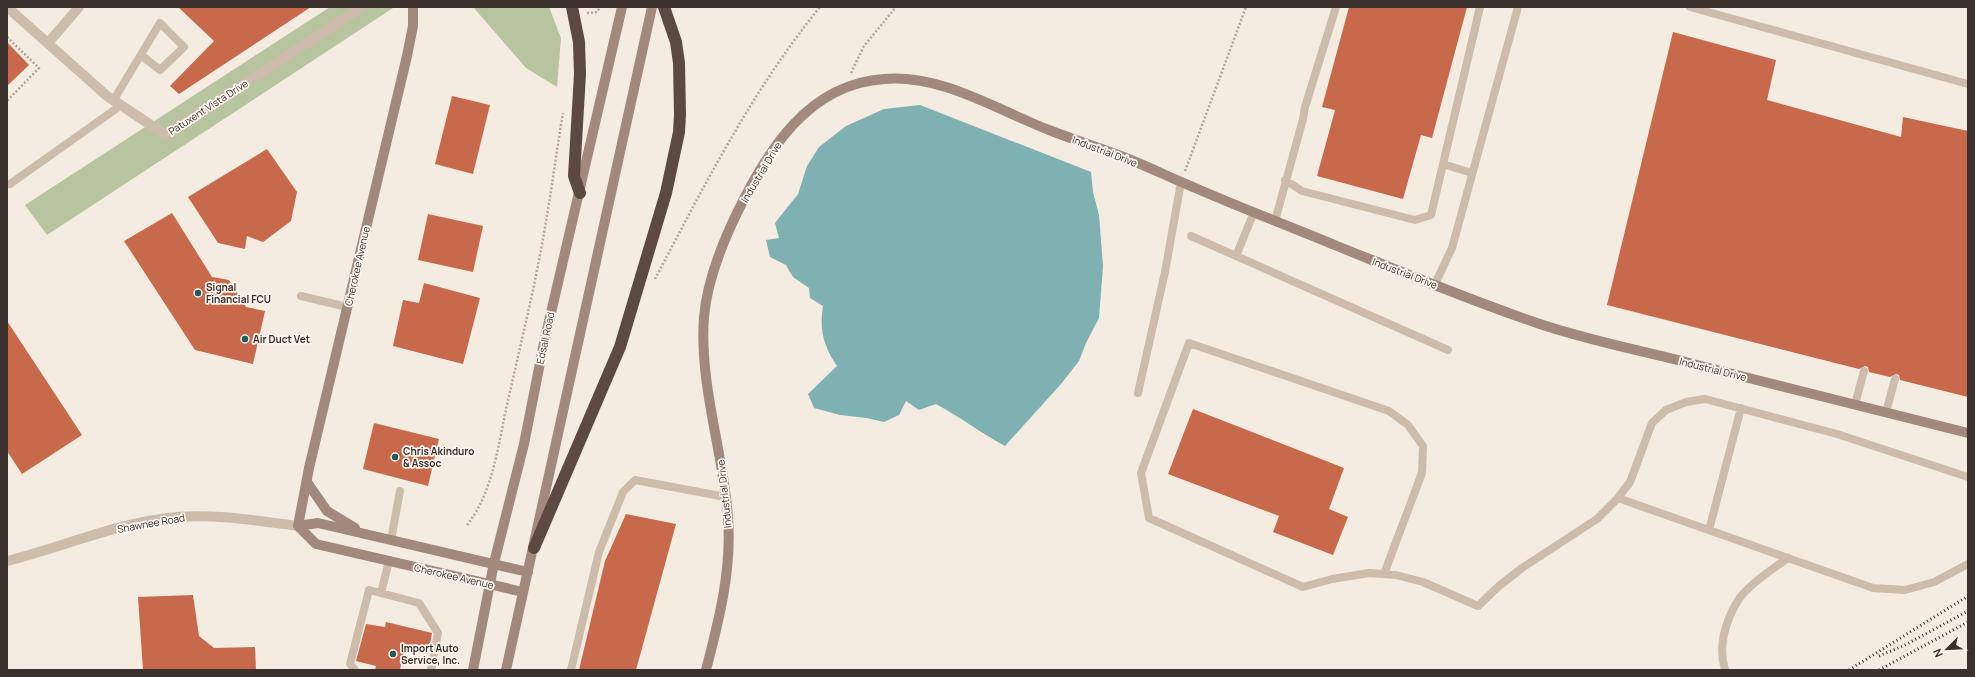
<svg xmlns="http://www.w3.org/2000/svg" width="1975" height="677" viewBox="0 0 1975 677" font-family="Manrope,sans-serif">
  <rect width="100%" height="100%" fill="#f4ebe1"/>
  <!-- green -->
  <path fill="#b8c4a0" d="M330,7l63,1 -346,227 -22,-30z
    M473,7h76l12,31 -4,49 -31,-19z"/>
  <!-- water -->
  <path fill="#7fb0b2" d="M920,105l171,67 2,20 6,23 4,51 -4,52 -13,25 -7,18 -18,23 -56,62c-24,-13 -45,-29 -69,-42l-17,6 -13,-9 -7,14 -15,7 -17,-4 -27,-3 -26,-7 -6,-14 29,-28c-13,-19 -18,-36 -14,-60l-13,-8 -1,-10 -16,-11 -7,-12 -16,-8 -4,-17 13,-2 -4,-15 23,-29 9,-28 12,-19 27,-21 38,-17z"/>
  <!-- building -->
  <path fill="#c8694b" d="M178,7h133l-132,87 -9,-8 44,-45z
    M1349,7h118l-35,131 -11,-3 -18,64 -86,-23 18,-66 -13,-3z
    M1673,32l103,28 -9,40 134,37 2,-20 65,14v266l-68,-17 -1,-5 -3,-1 -6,3 -21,-5 -1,-5 -3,-1 -6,3 -252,-64z
    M7,42l22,23 -22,21z
    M452,96l38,9 -17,69 -38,-10z
    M267,149l30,43 -6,29 -28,21 -16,-6 -2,13 -27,-6 -30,-46z
    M172,213l40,64 17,3 17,27 19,4 -12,53 -58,-14 -71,-109z
    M428,214l55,12 -10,46 -55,-12z
    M424,283l56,15 -17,66 -70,-18 10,-46 16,3z
    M7,321l75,114 -60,39 -15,-23z
    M1193,409l151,59 -15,41 19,8 -15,38 -60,-23 6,-16 -111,-42z
    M374,423l65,16 -11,47 -65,-17z
    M626,514l50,10 -40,146h-57l26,-109z
    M193,595l6,41 15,12 41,-1 1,23h-113l-5,-73z
    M386,622l46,11 -4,21 -24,-5 -4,21h-25l1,-4 -20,-5 10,-37 19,3z"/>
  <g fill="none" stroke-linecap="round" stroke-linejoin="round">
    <!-- path -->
    <path stroke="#b9a596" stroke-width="2.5" stroke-dasharray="2 2" stroke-linecap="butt" d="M587,13l10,-1 3,-5
      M7,37l32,31 -32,33
      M851,73l13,-27 32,-39
      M1185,171l61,-164
      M655,279c49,-93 98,-190 165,-272
      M467,525c26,-32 31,-80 40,-120 14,-63 30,-126 40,-190 6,-34 10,-68 16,-102"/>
    <!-- lane -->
    <path stroke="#cdbbac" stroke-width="8" d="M1690,7l278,77
      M113,101l47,-78 24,24 -24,23 -19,-15
      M1443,164l29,9
      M1285,180l17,11 113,29 16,-5 49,-208
      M10,184l110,-78
      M1275,221l28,-102 2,-12 31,-100
      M1191,236l257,114
      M1236,256l18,-44
      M1435,284l17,-36 66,-241
      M301,296l46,11
      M1138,393l27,-121 16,-90
      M1855,404l9,-33
      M1886,412l9,-33
      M1618,498l255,90 32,2 29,-8 34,-18
      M1709,530l32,-122
      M391,540l9,-49
      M1384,574l38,-101 1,-27 -15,-21 -19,-14 -200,-68 -48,130 8,45 154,69 29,-8 37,-6 27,2 27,7 55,24 21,-20 23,-18 75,-49 21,-21 12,-16 22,-59 14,-13 20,-8 19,-3 132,35 131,43
      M381,593l8,-32
      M355,670l-5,-6 19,-74 50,13 19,30 -7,37
      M571,670l28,-118 24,-60 12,-12 91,17
      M1725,670c-7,-23 0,-47 12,-68 8,-15 37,-34 51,-44"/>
    <!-- street -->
    <path stroke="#cdbbac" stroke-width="10" d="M7,7l100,89 59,39 196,-128
      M49,42l30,-35
      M7,561c56,-14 112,-39 170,-44 41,-3 81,4 121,9"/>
    <!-- secondary -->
    <path stroke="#a18a7d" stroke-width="10" d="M307,482l20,29 28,17
      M298,526l11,-58 98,-412 6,-30v-19
      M298,526l18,18 207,48
      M298,526l20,-3 210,49
      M473,670l21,-107 30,-119 20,-101 78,-336
      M506,670l146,-663
      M706,670c13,-50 26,-100 22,-153 -5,-66 -29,-133 -24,-200 3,-36 17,-71 33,-104 30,-62 71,-129 147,-134 58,-5 113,31 165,51 25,10 52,18 77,28 23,9 45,20 67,29 48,21 96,39 144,59 65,26 130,53 197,76 51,18 106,28 159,42 92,23 183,46 275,69"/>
    <!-- highway -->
    <path stroke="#5c4a42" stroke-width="12" d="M572,7l7,35 1,32 -6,102 6,17
      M534,548l86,-201 46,-154 13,-61 1,-17 -1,-52 -3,-21 -12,-35"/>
    <!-- rail -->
    <path stroke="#3b302b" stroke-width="3" stroke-dasharray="1 3" stroke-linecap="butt" d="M1879,656l26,-11 63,-34
      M1849,670l119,-74
      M1879,670l89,-48"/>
  </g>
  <!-- markers -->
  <g fill="#1f5a5e" stroke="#fbf5ee" stroke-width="1.5">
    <circle cx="198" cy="293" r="4"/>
    <circle cx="245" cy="339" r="4"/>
    <circle cx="395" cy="457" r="4"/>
    <circle cx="393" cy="654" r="4"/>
  </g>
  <g text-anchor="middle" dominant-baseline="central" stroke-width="3.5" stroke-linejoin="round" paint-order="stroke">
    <!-- street labels -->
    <g font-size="10" fill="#3b302b" stroke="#fbf5ee">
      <text transform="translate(208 107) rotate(-33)">Patuxent Vista Drive</text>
      <text transform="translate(1105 151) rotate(21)">Industrial Drive</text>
      <text transform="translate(761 172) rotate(-59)">Industrial Drive</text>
      <text transform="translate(357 266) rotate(-77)">Cherokee Avenue</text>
      <text transform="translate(1405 273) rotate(21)">Industrial Drive</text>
      <text transform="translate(545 338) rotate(-78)">Edsall Road</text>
      <text transform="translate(1713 369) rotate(14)">Industrial Drive</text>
      <text transform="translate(724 494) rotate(-96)">Industrial Drive</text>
      <text transform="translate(151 523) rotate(-10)">Shawnee Road</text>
      <text transform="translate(454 576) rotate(13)">Cherokee Avenue</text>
    </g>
    <!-- poi labels -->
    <g font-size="10" font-weight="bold" fill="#3b302b" stroke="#fbf5ee" text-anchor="start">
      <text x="206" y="287">Signal<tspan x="206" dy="12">Financial FCU</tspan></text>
      <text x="253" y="339">Air Duct Vet</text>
      <text x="403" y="451">Chris Akinduro<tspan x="403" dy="12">&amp; Assoc</tspan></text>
      <text x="401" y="648">Import Auto<tspan x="401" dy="12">Service, Inc.</tspan></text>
    </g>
  </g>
  <!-- border -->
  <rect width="1975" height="677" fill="none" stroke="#3b302b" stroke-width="16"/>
  <!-- north arrow -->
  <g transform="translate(1947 649) rotate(246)" stroke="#fbf5ee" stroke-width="3" paint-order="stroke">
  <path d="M0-3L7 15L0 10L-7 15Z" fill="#3b302b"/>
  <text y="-6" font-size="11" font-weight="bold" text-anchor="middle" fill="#3b302b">N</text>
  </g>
</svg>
